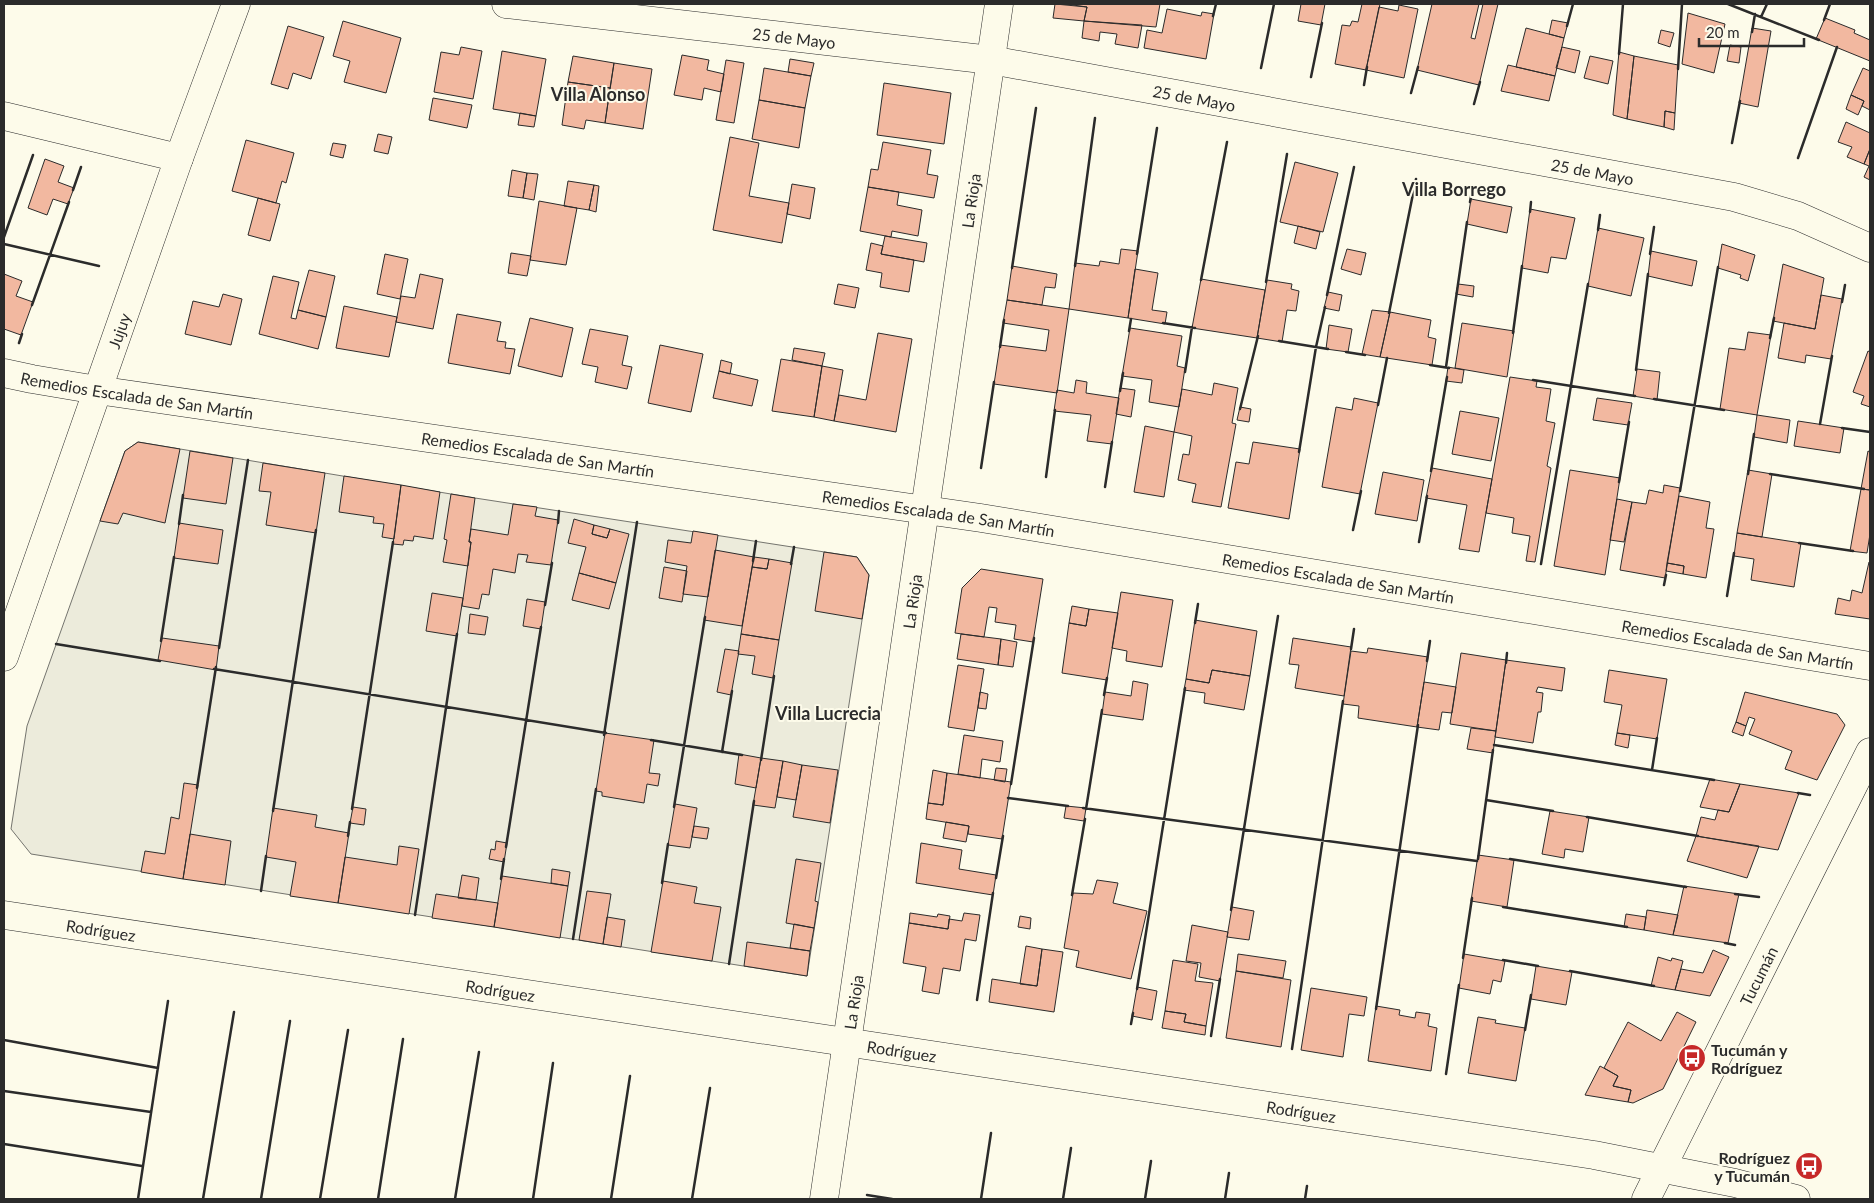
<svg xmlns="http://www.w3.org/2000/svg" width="1874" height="1203" viewBox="0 0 1874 1203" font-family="Lato,sans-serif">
  <rect width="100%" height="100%" fill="#fdfbea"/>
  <!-- green -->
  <path fill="#ecebdb" stroke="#74746e" d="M138,442l337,56 382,59 12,18 -62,401 -776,-122 -20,-25 16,-103 98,-275z"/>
  <!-- building -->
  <path fill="#f2b8a0" stroke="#2b2b2b" d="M1055,4l32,3 -3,14 -31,-3z
    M1066,4h94l-4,23 -72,-6 3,-14z
    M1301,4h24l-4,21 -23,-4z
    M1362,4h18l-14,66 -31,-6 7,-39 8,1 2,-5 6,1z
    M1432,4h47l-8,34 4,1 8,-35h15l-19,81 -62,-15z
    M1399,5l19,4 -14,69 -38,-8 13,-63 19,4z
    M1167,9l34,7 1,-4 12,2 -8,45 -62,-11 3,-18 15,3z
    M1688,13l37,11 -11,49 -32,-9z
    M1825,18l30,12 -1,3 16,7v21l-54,-22z
    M1552,20l16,3 -4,15 -15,-4z
    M343,21l58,17 -15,55 -42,-11 6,-21 -17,-5z
    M1084,21l58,4 -4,23 -23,-4 2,-10 -17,-2 -1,9 -17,-3z
    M288,26l36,11 -13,42 -18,-6 -5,16 -17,-5z
    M1526,28l38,10 -9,38 -39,-9z
    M1752,28l19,3 -13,76 -19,-4z
    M1661,30l13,3 -4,14 -12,-4z
    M1730,45l11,2 -2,16 -12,-2z
    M461,47l21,4 -9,48 -39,-7 7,-40 18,3z
    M1562,47l18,4 -5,22 -19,-5z
    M502,51l44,8 -10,57 -43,-7z
    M1619,52l15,4 -7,63 -14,-4z
    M682,55l27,5 -2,10 17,4 -3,18 -17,-4 -2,12 -28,-5z
    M573,56l41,7 -4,25 -42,-6z
    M1590,56l23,5 -5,23 -24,-6z
    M1634,56l44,9 -3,48 -10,-2 -1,16 -37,-8z
    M790,59l24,4 -3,13 -23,-4z
    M726,60l18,3 -10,60 -18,-3z
    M614,63l38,6 -9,60 -38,-6z
    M1508,65l47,11 -6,25 -48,-10z
    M764,68l47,8 -6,32 -46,-8z
    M1863,68l7,3v39l-8,-4 2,-5 -13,-6z
    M568,82l42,6 -5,35 -19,-3 -2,9 -22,-4z
    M884,83l67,10 -7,51 -67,-9z
    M1851,95l13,6 -6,14 -12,-6z
    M433,98l39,7 -5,23 -38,-8z
    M759,100l46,8 -6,40 -47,-9z
    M1665,111l10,2 -1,17 -10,-3z
    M520,113l16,3 -2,11 -16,-2z
    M1846,122l24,11v16l-6,15 -17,-7 5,-10 -14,-5z
    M378,134l14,3 -4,17 -14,-3z
    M730,137l29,6 -10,53 40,7 -7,40 -69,-13z
    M246,140l48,13 -8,30 -4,-2 -6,22 -44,-12z
    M883,142l48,8 -4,24 11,2 -4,22 -66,-11 3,-18 7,1z
    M333,143l13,2 -3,13 -13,-3z
    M1870,149v31l-6,-3 5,-11 -5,-2z
    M45,159l19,7 -6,16 16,6 -6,16 -15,-5 -6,16 -19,-7z
    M1295,162l43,11 -15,59 -43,-10z
    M512,170l15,3 -4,25 -15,-2z
    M527,173l11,1 -4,26 -11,-2z
    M568,181l26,4 -5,25 -25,-4z
    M792,184l23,4 -5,31 -23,-5z
    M594,185l5,1 -3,26 -7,-2z
    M868,187l31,5 -2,13 25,5 -4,26 -26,-5 -1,6 -31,-6z
    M258,198l22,6 -10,37 -22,-6z
    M1471,199l41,8 -5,26 -40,-9z
    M539,201l38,7 -11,57 -36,-5z
    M1530,209l45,9 -9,41 -15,-2 -3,16 -26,-5z
    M1298,226l22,6 -4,17 -22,-6z
    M1598,228l46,10 -13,58 -43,-10z
    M885,236l42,7 -3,19 -43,-8z
    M871,243l12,3 -2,8 33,6 -5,32 -29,-5 2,-14 -16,-3z
    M1722,244l33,11 -7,26 -8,-3 1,-3 -23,-7z
    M1121,249l17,2 -10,67 -59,-9 6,-46 24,3 1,-5 19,3z
    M1347,249l19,4 -5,22 -20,-6z
    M1651,251l46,10 -5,25 -44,-10z
    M511,253l20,3 -4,20 -19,-3z
    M385,254l23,5 -8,40 -23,-5z
    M1783,264l41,14 -9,51 -42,-8z
    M1012,266l45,8 -2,14 -10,-1 -3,18 -35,-5z
    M1135,269l23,4 -6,37 15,2 -2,12 -37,-6z
    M309,270l26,6 -9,41 -28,-7z
    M4,274l18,7 -6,15 17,6 -12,33 -17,-6z
    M420,274l23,5 -10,50 -37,-7 5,-26 14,2z
    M273,276l26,6 -8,36 5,1 2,-9 28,7 -8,32 -59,-15z
    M1201,279l64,11 -8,48 -65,-10z
    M1267,280l25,4 -1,5 8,2 -3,20 -9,-1 -5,32 -25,-4z
    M838,284l21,4 -4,20 -21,-4z
    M1458,284l16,2 -1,11 -17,-3z
    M1328,292l14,3 -3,16 -15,-3z
    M223,294l19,5 -11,46 -46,-11 8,-33 26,6z
    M1821,295l21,4 -11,60 -25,-4 -1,8 -27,-5 6,-35 31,6z
    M1007,300l62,9 -12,84 -63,-9 6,-39 46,6 3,-21 -46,-7z
    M344,306l53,11 -8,40 -53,-9z
    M1372,310l18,2 -10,45 -18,-3z
    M1390,312l41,8 -3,17 8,2 -4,26 -52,-8z
    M457,314l44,8 -4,19 9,1 -1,6 10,1 -5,25 -62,-11z
    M530,318l43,10 -11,49 -44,-11z
    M1462,323l52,8 -7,46 -52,-9z
    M1329,325l23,4 -4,23 -22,-3z
    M1130,328l52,8 -5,30 8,2 -6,39 -30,-5 3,-22 -30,-4z
    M590,329l38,7 -6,29 10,2 -5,22 -32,-7 3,-15 -16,-3z
    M1748,332l23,3 -14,80 -37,-6 9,-61 16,2z
    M878,333l34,6 -16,93 -62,-11 5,-26 27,5z
    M660,345l43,9 -12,58 -43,-9z
    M794,348l31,5 -3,13 -30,-6z
    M1868,351l2,1v55l-9,-3 3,-8 -11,-4z
    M781,359l41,7 -8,51 -42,-6z
    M721,360l11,3 -2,11 -11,-3z
    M822,366l21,4 -9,51 -20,-4z
    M1448,367l16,3 -2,13 -16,-2z
    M1637,369l23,3 -3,28 -24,-4z
    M719,371l39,9 -6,26 -39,-8z
    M1510,377l27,4 -1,6 15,2 -5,32 9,2 -8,43 4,2 -16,94 -9,-1 4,-25 -18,-3 2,-15 -28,-5z
    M1076,380l11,2 -1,11 33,5 -7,46 -25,-3 4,-26 -37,-4 3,-21 17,3z
    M1214,383l24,5 -6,35 4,1 -15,83 -29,-5 4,-18 -18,-4 5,-26 6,1 3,-19 -18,-4 8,-43 30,6z
    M1120,388l15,2 -4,27 -15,-3z
    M1354,398l24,5 -18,91 -38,-7 14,-80 16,3z
    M1597,398l35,5 -4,22 -35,-5z
    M1240,407l11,2 -2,13 -12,-2z
    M1460,411l39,7 -8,43 -39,-7z
    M1757,415l33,5 -3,23 -33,-6z
    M1798,421l46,7 -4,25 -46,-7z
    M1145,426l29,6 -10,65 -30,-5z
    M138,442l42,7 -15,74 -42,-10 -5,11 -18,-3 25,-70z
    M1253,442l47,7 -11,70 -61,-11 8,-46 13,2z
    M190,451l43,7 -7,46 -43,-6z
    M1868,451l2,1v38l-9,-1z
    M263,463l62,10 -9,60 -50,-8 5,-33 -12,-1z
    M1432,468l60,11 -13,73 -20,-3 8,-44 -41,-7z
    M1570,470l50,8 -15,97 -51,-9z
    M1748,470l24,4 -10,63 -25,-4z
    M1383,472l41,8 -7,41 -42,-7z
    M344,476l57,9 -7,54 -12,-2 2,-13 -11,-1 1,-6 -35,-5z
    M401,485l39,7 -7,47 -19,-3 -1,5 -9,-1 -1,5 -10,-1z
    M1664,485l16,3 -15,90 -45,-8 12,-68 14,2 3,-14 14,3z
    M1861,489l9,1v44l-3,19 -17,-2z
    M451,494l24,4 -6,44h2l-3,24 -25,-4 4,-22 -3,-1z
    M1679,496l31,6 -4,26 8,1 -8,49 -23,-4 1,-8 -17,-3z
    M1617,499l15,3 -8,40 -14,-2z
    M513,504l24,3 -2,9 23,4 -7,45 -25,-3 2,-7 -10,-1 -3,19 -22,-4 -4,26 -7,-1 -3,15 -17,-3 9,-64h-2l2,-13 37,6z
    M574,519l20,6 -2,9 15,4 3,-9 19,5 -13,49 -37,-10 7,-26 -18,-4z
    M179,523l44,7 -5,34 -44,-6z
    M594,525l16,4 -3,9 -15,-4z
    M693,531l25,4 -10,62 -25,-3 4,-28 -22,-4 3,-22 23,3z
    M1737,533l64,10 -7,44 -43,-7 3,-21 -20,-3z
    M715,550l39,7 -12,69 -38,-6z
    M824,552l33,5 12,18 -7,44 -47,-8z
    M754,557l15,2 -2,10 -15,-2z
    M769,559l23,4 -13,77 -38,-6 11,-67 15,2z
    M1869,562l1,1v56l-35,-5 3,-16 12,3 2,-11 10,3z
    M1667,563l17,3 -1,8 -17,-3z
    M664,567l23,4 -5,31 -23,-4z
    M981,569l62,10 -10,63 -19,-3 2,-14 -21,-3 2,-14 -8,-1 -5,30 -29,-4 7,-45z
    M579,573l37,10 -7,26 -37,-9z
    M1121,592l52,8 -11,67 -36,-6 1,-10 -15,-3z
    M432,593l31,5 -6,38 -31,-5z
    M527,599l18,3 -4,27 -18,-3z
    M1072,606l17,3 -3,17 -17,-3z
    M1089,609l29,4 -11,67 -45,-7 7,-50 17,3z
    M470,614l18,3 -3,18 -17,-2z
    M1195,620l62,11 -7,45 -38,-6 -3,13 -23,-4z
    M741,634l38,6 -6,38 -21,-4 3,-18 -17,-2z
    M961,634l40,5 -3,26 -41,-6z
    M162,638l57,8 -3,24 -58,-10z
    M1293,638l58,9 -7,49 -49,-8 4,-23 -10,-1z
    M1001,639l16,3 -4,25 -15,-2z
    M1368,648l60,9 -11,70 -59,-9 1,-12 -16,-2 8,-53 16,2z
    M725,649l14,2 -8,44 -14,-3z
    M1461,653l45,7 -10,71 -46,-7z
    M1506,660l59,8 -3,23 -24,-4 -2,5 7,1 -2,19h-3l-5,31 -38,-6z
    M958,665l26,4 -10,62 -26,-4z
    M1212,670l38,6 -6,34 -40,-7 1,-10 -21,-3 2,-11 23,4z
    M1609,670l58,9 -10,60 -40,-6 5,-28 -18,-3z
    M1133,681l15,3 -5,36 -41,-6 3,-22 26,4z
    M1424,682l32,5 -4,26 -10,-1 -3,18 -22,-3z
    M980,692l8,2 -2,15 -8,-1z
    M1745,692l92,22 8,11 -28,55 -32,-11 7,-18 -43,-17 6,-15 -6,-2 -3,9 -10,-4z
    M1736,722l10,4 -3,10 -11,-4z
    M1471,728l25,3 -3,22 -26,-4z
    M605,733l49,7 -5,33 11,1 -2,12 -11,-2 -3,19 -42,-7v-4l-6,-1z
    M1617,733l13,2 -2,13 -13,-3z
    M964,735l39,6 -3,21 -18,-3 -2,19 -22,-4z
    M739,754l22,4 -5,30 -21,-4z
    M761,758l22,3 -8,47 -22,-3z
    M783,761l19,4 -6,35 -19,-3z
    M802,765l36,5 -8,53 -37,-6z
    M996,768l11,1 -2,13 -11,-2z
    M933,770l14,3 -4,32 -15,-2z
    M947,773l64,9 -9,57 -34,-5 1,-8 -43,-7 2,-16 15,2z
    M1710,779l30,5 -11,28 -29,-5z
    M184,783l14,2 -15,94 -42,-7 4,-21 20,3 6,-37 8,2z
    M1740,784l59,9 -21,57 -82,-14 5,-19 14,3 3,-10 11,2z
    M675,804l22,4 -7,40 -22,-3z
    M1066,806l20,2 -2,13 -20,-3z
    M353,807l13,2 -2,16 -14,-2z
    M273,808l44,7 -2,12 34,6 -11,70 -48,-7 6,-34 -30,-5z
    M1550,811l39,6 -6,35 -18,-3 -1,9 -22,-4z
    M946,822l23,4 -3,16 -23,-4z
    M694,826l15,2 -2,11 -15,-2z
    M190,834l41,7 -6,44 -42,-6z
    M1696,836l63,10 -12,32 -60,-17z
    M496,841l11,2 -3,19 -15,-3 2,-10 4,1z
    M921,843l41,7 -3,19 37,6 -3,20 -77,-12z
    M399,846l20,3 -10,65 -71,-11 7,-46 52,8z
    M1478,855l36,5 -7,47 -36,-6z
    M796,859l25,4 -6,38 3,1 -4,26 -28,-5z
    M552,869l18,3 -2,14 -17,-3z
    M462,875l17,3 -3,22 -18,-2z
    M502,876l66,10 -8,52 -66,-11z
    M1097,880l21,3 -5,20 34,8 -16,68 -55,-12 3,-16 -15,-3 9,-55 20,1z
    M663,881l34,6 -3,16 27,4 -9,54 -61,-9z
    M1684,886l55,8 -11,49 -55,-8z
    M587,891l24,3 -8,50 -24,-4z
    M436,894l62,9 -4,24 -62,-9z
    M1232,907l22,4 -5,29 -22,-3z
    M1647,910l31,5 -5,20 -29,-5z
    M910,913l27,4 1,-3 12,2 -2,13 -39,-6z
    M964,913l16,2 -4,26 -11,-2 -5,32 -17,-3 -4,26 -17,-3 4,-24 -23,-4 6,-40 39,6 1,-10 13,2z
    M1626,914l20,3 -2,13 -20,-3z
    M1020,916l11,2 -1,11 -12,-2z
    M607,917l18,3 -4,27 -18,-3z
    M794,924l20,4 -4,23 -20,-3z
    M1192,925l36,7 -8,49 -21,-4 2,-14 -15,-2z
    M747,942l63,9 -3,25 -63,-10z
    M1026,946l16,3 -5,37 -17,-2z
    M1042,949l21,3 -9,60 -65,-10 3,-23 45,7z
    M1713,950l16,7 -19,39 -35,-6 6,-21 22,4z
    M1238,954l48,7 -3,17 -47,-7z
    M1464,954l41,7 -4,21 -8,-2 -3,14 -31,-6z
    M1658,957l13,4 1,-3 11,3 -8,29 -24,-4z
    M1173,960l25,4 -3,17 18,2 -7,43 -22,-4 2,-8 -21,-3z
    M1536,966l36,6 -6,33 -35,-6z
    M1236,971l55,9 -10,67 -55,-9z
    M1137,987l20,4 -5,29 -20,-4z
    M1311,988l56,9 -3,19 -15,-2 -6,43 -42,-7z
    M1376,1006l24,4 -1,5 16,3 1,-6 14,2 -2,12 9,2 -6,43 -63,-10z
    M1165,1011l21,3 -2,8 22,4 -1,9 -43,-7z
    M1677,1012l19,10 -33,67 -30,14 -5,-1 3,-12 -18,-4 5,-10 -14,-8 24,-46 33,19z
    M1478,1017l18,3 -1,3 30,5 -9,53 -48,-8z
    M1600,1066l18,10 -5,10 18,4 -3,12 -43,-7z"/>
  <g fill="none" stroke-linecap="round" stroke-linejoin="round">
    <!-- street casing -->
    <g stroke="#2b2b2b" stroke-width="29">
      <g id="street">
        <path id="s1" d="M506,4l485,56 743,137 64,19 72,32"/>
        <path d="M4,116l175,42"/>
        <path id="s2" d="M4,373l28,6 65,11 884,128 889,148"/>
        <path id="s3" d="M4,657l175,-499 57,-154"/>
        <path id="s4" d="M824,1199l175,-1195"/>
      </g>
    </g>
    <!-- secondary casing -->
    <g stroke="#2b2b2b" stroke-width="29">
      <g id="secondary">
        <path id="s5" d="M4,915l1590,240 141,28 61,16"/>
        <path id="s6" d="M1646,1199l224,-447"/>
      </g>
    </g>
    <!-- street -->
    <use href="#street" stroke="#fdfbea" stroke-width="28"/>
    <!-- secondary -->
    <use href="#secondary" stroke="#fdfbea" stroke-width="28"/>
    <!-- wall -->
    <path stroke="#2b2b2b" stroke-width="2.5" d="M1728,4l91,36
      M1213,16l3,-12
      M1761,17l6,-13
      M1824,20l6,-16
      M1567,26l6,-22
      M1752,32l3,-18
      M1619,54l4,-50
      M1261,68l13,-64
      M1678,69l4,-65
      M1311,77l11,-54
      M1364,85l3,-18
      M1411,93l7,-26
      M1474,104l6,-22
      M1732,143l8,-42
      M1798,158l39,-111
      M73,190l8,-23
      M1470,202l2,-12
      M1530,212l1,-10
      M1598,230l2,-15
      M4,237l29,-82
      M4,244l95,22
      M1137,254l20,-126
      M1650,254l4,-27
      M1075,266l20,-148
      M1012,268l24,-160
      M1201,280l26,-138
      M1266,282l21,-128
      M1327,295l27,-128
      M1842,302l3,-17
      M32,305l37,-103
      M1389,313l27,-134
      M1163,323l32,5
      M1129,331l2,-12
      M1513,333l9,-67
      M1770,338l4,-20
      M1279,341l49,8
      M19,343l3,-9
      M1000,347l4,-27
      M1346,352l19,3
      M1430,365l19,3
      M1446,367l21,-145
      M1636,370l12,-96
      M1185,372l7,-45
      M1533,380l102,16
      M1120,391l3,-18
      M1654,399l70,11
      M1378,405l9,-47
      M1240,409l18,-73
      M1820,424l12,-68
      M1842,428l28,4
      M1299,452l17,-105 9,-40
      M981,468l13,-86
      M1431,471l16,-94
      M1748,474l6,-40
      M1770,474l94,15
      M1046,477l9,-67
      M1619,482l10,-60
      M1105,487l7,-45
      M1680,491l38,-224
      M558,523l1,-12
      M179,524l4,-29
      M1353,530l8,-39
      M1419,542l8,-46
      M1799,543l54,8
      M753,561l3,-20
      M791,564l3,-17
      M1541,564l47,-280
      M1664,585l2,-10
      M1727,596l7,-43
      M545,605l7,-42
      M1195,623l3,-19
      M161,641l13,-84
      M56,644l104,17
      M219,648l29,-188
      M1351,649l3,-20
      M1427,661l3,-20
      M1506,663l1,-10
      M214,669l392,64
      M1104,695l3,-17
      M604,735l33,-213
      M651,740l91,15
      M1494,745l220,35
      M722,752l10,-61
      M761,760l13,-84
      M1652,770l5,-32
      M1011,784l23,-146
      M197,788l19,-121
      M1798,793l12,2
      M1008,798l60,8
      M1486,800l67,11
      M674,807l31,-190
      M1083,808l394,53
      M352,809l41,-267
      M1086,809l16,-99
      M273,811l43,-281
      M1587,817l111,19
      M348,836l2,-14
      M506,847l35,-220
      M1478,859l15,-109
      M1510,859l176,28
      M996,878l7,-42
      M501,879l3,-20
      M662,883l6,-39
      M261,891l5,-35
      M1735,894l24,3
      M1072,895l13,-76
      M1503,907l124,20
      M1231,910l47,-294
      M415,915l42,-281
      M573,939l23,-150
      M1725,943l10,2
      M1463,958l9,-60
      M1503,960l35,6
      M729,964l25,-163
      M1570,971l84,15
      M1137,989l48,-301
      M977,1000l16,-107
      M1376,1009l42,-284
      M1131,1024l2,-11
      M1525,1030l6,-35
      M1211,1036l9,-57
      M4,1040l154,28
      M1292,1049l51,-348
      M1446,1074l13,-89
      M4,1091l147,21
      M4,1144l138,22
      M867,1195l25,4
      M138,1199l30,-198
      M203,1199l31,-187
      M261,1199l29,-178
      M320,1199l28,-169
      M378,1199l25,-160
      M455,1199l24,-147
      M533,1199l20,-136
      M611,1199l19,-123
      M692,1199l18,-111
      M981,1199l10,-66
      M1063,1199l8,-51
      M1145,1199l6,-38
      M1225,1199l4,-26
      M1305,1199l2,-13"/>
  </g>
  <!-- icons -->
  <defs>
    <g id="bus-disc" transform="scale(1.4375)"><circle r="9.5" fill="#c62828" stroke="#fdfbea"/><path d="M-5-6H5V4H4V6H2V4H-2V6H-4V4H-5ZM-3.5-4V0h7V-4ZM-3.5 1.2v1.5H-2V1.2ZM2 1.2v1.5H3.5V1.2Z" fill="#fff"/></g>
  </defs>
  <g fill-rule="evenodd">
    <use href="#bus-disc" x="1692" y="1058"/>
    <use href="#bus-disc" x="1809" y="1166"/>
  </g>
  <g text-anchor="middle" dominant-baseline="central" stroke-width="4" stroke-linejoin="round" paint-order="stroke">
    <!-- street labels -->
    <g font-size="16" fill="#2b2b2b" stroke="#fdfbea">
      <text stroke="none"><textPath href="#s1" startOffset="290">25 de Mayo</textPath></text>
      <text stroke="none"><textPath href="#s1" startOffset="695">25 de Mayo</textPath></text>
      <text stroke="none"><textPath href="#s1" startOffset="1100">25 de Mayo</textPath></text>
      <text stroke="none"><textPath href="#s4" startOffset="1009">La Rioja</textPath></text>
      <text stroke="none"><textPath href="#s3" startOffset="346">Jujuy</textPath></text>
      <text stroke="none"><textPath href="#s2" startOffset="135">Remedios Escalada de San Martín</textPath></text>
      <text stroke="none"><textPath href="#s2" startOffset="540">Remedios Escalada de San Martín</textPath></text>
      <text stroke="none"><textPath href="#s2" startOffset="945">Remedios Escalada de San Martín</textPath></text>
      <text stroke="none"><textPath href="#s2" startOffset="1350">Remedios Escalada de San Martín</textPath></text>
      <text stroke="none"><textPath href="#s4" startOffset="604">La Rioja</textPath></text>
      <text stroke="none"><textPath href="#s2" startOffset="1755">Remedios Escalada de San Martín</textPath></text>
      <text stroke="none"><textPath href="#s5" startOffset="98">Rodríguez</textPath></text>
      <text stroke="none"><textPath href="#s6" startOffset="250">Tucumán</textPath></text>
      <text stroke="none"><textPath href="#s5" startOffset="502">Rodríguez</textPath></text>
      <text stroke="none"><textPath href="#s4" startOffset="199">La Rioja</textPath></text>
      <text stroke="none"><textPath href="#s5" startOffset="908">Rodríguez</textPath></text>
      <text stroke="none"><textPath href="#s5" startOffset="1312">Rodríguez</textPath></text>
    </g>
    <!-- poi labels -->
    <g font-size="16" font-weight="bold" fill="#2b2b2b" stroke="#fdfbea" text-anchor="start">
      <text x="1711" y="1049">Tucumán y<tspan x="1711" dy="18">Rodríguez</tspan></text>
      <text x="1790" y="1157" text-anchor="end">Rodríguez<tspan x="1790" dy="18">y Tucumán</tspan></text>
    </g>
    <!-- neighbourhood labels -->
    <g font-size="18" font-weight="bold" fill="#2b2b2b" stroke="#fdfbea">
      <text x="598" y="94">Villa Alonso</text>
      <text x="1454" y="189">Villa Borrego</text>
      <text x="828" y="713">Villa Lucrecia</text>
    </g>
  </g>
  <!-- border -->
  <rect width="1874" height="1203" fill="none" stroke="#2b2b2b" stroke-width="10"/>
  <!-- scale -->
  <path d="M1699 38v8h105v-8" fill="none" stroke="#2b2b2b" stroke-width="2.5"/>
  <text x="1706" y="38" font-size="15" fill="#2b2b2b" stroke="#fdfbea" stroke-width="4" paint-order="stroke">20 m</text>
</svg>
